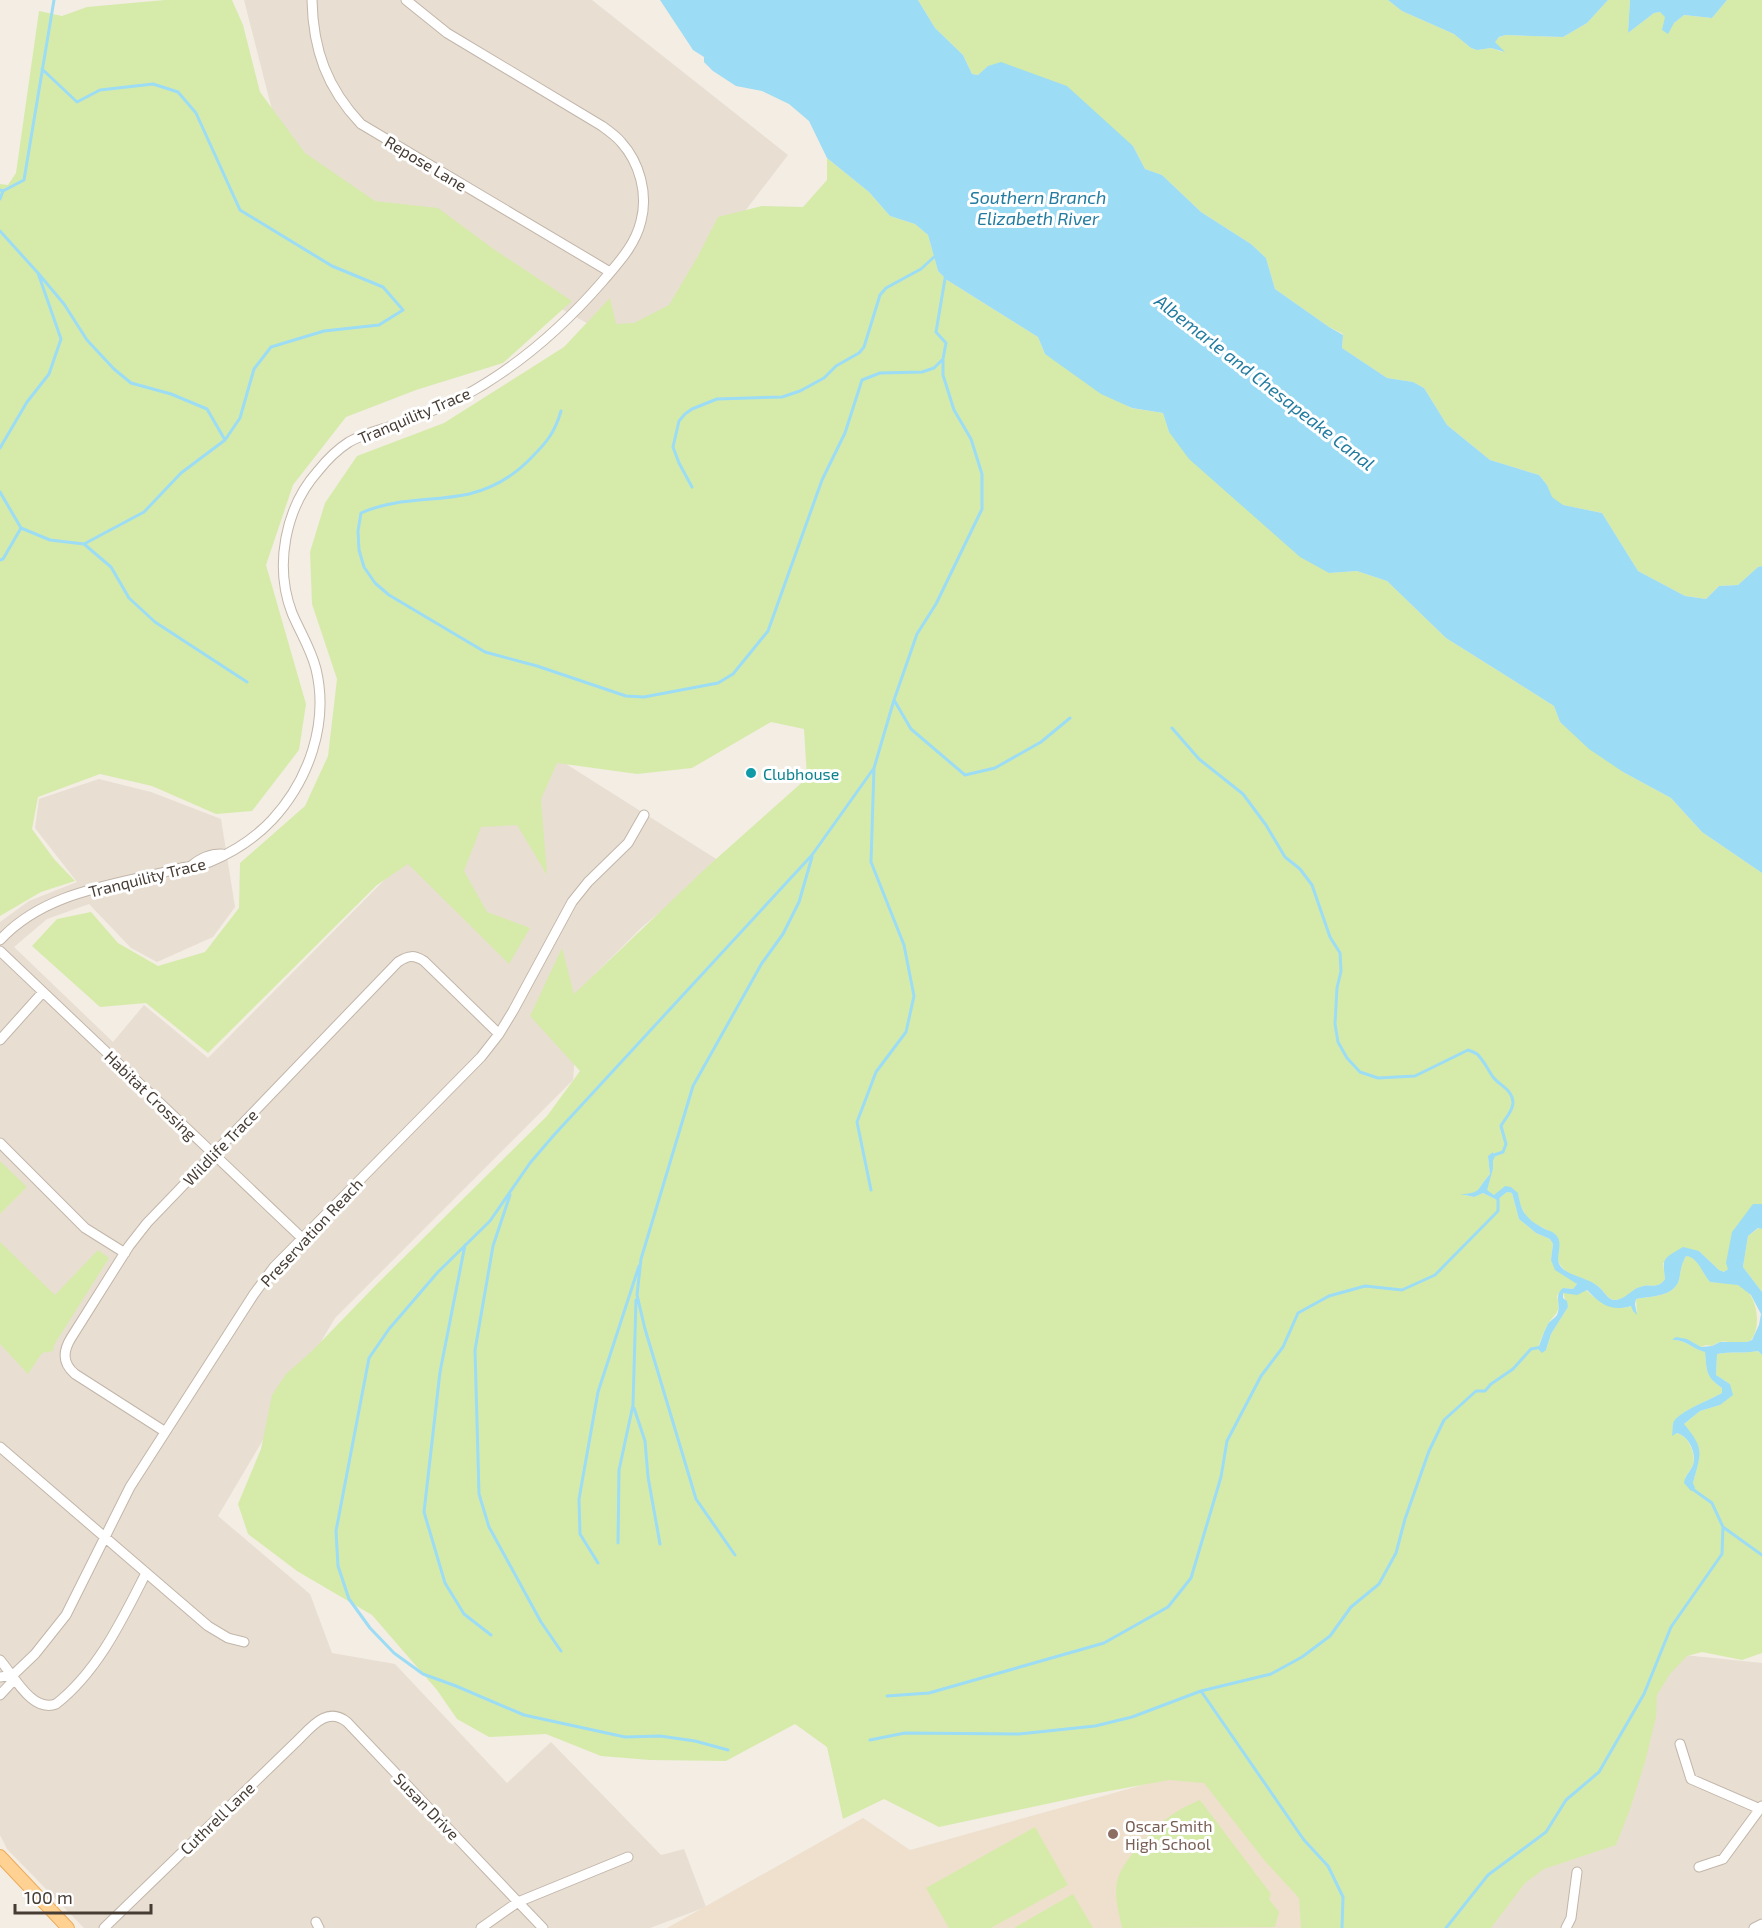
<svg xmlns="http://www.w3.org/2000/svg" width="1762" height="1928" viewBox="0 0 1762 1928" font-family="'Exo 2',sans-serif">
  <rect width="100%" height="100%" fill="#f3ede4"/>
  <!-- residential -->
  <path fill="#e8ded2" d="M244,0h348l196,155 -150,196 -354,-194z
    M525,738l196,124 -79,65 -62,62 -7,91 -238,238 -117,198 92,78 22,59 63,11 112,119 44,-41 110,113 23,-6 22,58 -56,21h-566l-77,-79 -7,-14v-913l29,-21 48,-19 -42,-54 4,-29 60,-20 52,13 70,27 14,88 -22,30 -56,25 -26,-14 -42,-44 -42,15 -33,28 99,95 31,-37 64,53z
    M1664,1653l98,10v265h-311z"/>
  <!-- education -->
  <path fill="#eee0cd" d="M1214,1765l95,145 -4,18h-638l196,-110 47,32z"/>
  <!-- green -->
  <path fill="#d6ebaa" d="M165,0h67l11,25 17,67 45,61 70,48 63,7 57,42 77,51 -69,62 -87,27 -70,27 -53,68 -27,80 40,139 -7,46 -47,61 -36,3 -64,-28 -52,-12 -62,23 -6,32 22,30 21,22 -34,11 -41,24v-732l8,1 8,-12 23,-162 23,5 25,-9z
    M918,0h470l14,11 52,23 17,14 6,2 14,-2 12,4 -9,-11 6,-4 6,-2 57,2 24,-14 21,-23h22l-2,33 26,-20 6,-1 14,11 10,-8 28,3 15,-18h35v566l-4,1 -20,18 -19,1 -13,13 -21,-3 -47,-25 -36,-58 -40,-8 -11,-8 -4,-12 -8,-10 -49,-15 -43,-35 -23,-37 -11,-6 -26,-4 -45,-30 1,-14 -14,-7 -54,-38 -9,-31 -15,-14 -50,-32 -39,-37 -17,-6 -12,-23 -145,-80 -10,9 -6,-1 -9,-19 -28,-27z
    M827,158l42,34 21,24 25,8 13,11 10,36 9,9 91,57 7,17 86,54 32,5 6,19 160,141 28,-2 30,10 59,57 108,68 6,16 63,50 48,26 31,34 60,41v331l-9,1 -25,64 -4,3 -5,-2 -20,-19 -36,12 2,16c-7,11 -15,4 -25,8 -9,3 -14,13 -25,13 -8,0 -11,-10 -17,-14 -11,-8 -29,-9 -37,-20 -6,-7 -5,-23 -6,-32l-27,-14 -17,-33 -17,8 -8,-5 7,-21 -5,-13 2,18c-11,11 -8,19 -26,21l10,2 9,-4 14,7 10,-8 5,1 7,26 17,14 14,6 3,5 -2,16 26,24 -4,5 -10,-1 -6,8c5,19 -3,16 -10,30 -4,7 -7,15 -9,23l8,1 5,-16 17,-27 -5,-14 23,-3c13,13 27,21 46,16l5,7 -1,-14c15,-3 38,-2 43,-19 2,-10 2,-15 7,-24 12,0 16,17 24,26 8,1 20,0 28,2 19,8 24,40 14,55 -7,8 -23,1 -32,3 -1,0 -7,3 -8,4l-6,-1 -5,2 -15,-8 -13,1c12,0 20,8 32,12 2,18 0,24 17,36v5c-12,7 -40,17 -47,28 -3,4 -2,9 -2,14l4,-2c12,3 19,21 16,32 -2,4 -6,9 -8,13l8,5c7,-28 12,-36 -10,-58l17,-14 20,-6 10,-21 -14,-9 1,-21c14,-3 27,0 41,-3l4,4v298l-20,7 -40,-8 -15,4 -17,18 -13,21 -1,22 -11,45 -15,47 -14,36 -72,24 -19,14 -34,45h-190l-2,-30 -35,-38 -60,-77 -35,-3 -76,14 -154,33 -55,-28 -41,20 -16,-72 -32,-23 -69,37 -76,-1 -49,-4 -55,-22 -57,3 -32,-18 -20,-29 -65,-75 -75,-44 -49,-37 -10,-30 23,-55 11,-54 14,-21 26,-23 64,-66 171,-169 33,-45 -50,-55 32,-68 12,46 132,-126 101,-90 -3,-49 -33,-7 -79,46 -55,6 -80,-11 -16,36 6,76 -30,-50 -36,2 -17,44 23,41 43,16 -21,36 -101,-100 -31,21 -169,168 -62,-50 -46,4 -68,-61 25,-27 34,-7 27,31 40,23 47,-14 34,-44 1,-45 65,-57 23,-50 9,-77 -25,-75 -2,-52 15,-49 32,-47 87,-33 120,-76 46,-49 6,26 18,-1 35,-18 29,-49 20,-39 44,-11 41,1 24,-27z
    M0,1161l27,26 -27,27z
    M1759,1228l3,1v63l-19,-25 5,-31z
    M0,1242l55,53 43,-45 11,8 -55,87 -1,6 -11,2 -14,21 -28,-30z
    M1200,1800l71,94 -2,5 10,13 -4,15 -153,1c-3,-15 -8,-31 -5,-46 2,-10 9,-20 15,-28 21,-26 37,-41 68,-54z
    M1035,1827l33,58 -77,43h-42l-23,-40z
    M1073,1894l20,34h-79z"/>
  <!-- water -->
  <path fill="#9cdcf5" d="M660,0h258l17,28 28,27 9,19 6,1 10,-9 13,-4 66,24 66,60 12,23 17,6 39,37 50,32 15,14 9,31 54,38 14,8 -1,13 45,30 26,4 11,6 23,37 43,35 49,15 8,10 5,12 11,8 39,8 36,58 47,25 21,3 13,-13 19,-1 20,-18 4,-1v307l-60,-41 -31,-34 -48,-26 -34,-23 -29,-27 -6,-16 -108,-68 -59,-57 -30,-10 -28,2 -29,-16 -111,-98 -20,-27 -6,-19 -31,-5 -31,-14 -56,-40 -7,-17 -91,-57 -9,-9 -10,-36 -13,-11 -25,-8 -21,-24 -42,-34 -18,-37 -20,-17 -27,-13 -26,-5 -23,-15 -9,-9v-5l-11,-7z
    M1388,0h220l-21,23 -24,14 -57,-2 -7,2 -4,5 10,10 -14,-4 -14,2 -6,-2 -17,-14 -52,-23z
    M1630,0h97l-15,18 -28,-3 -10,8 -6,11 -6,-4 3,-13 -5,-5 -6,1 -26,20z
    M1493,1152v17l-6,21 7,5 11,-9 6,1 7,6c3,19 8,26 25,35 3,2 9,3 12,6 11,10 -3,25 7,34 10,9 27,10 37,19 6,5 9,14 17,13 11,-2 16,-11 24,-13 10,-4 18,3 25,-8 -3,-23 -1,-20 18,-32l16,4 20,19 5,2 4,-3 -2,-6 6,-31 21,-28h9v25l-4,-1 -10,8 -5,31 19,25v63l-4,-4c-14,3 -27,0 -41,3l-1,21 14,9 3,11 -13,10 -20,6 -16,13c21,25 17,29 9,59l2,5 -4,3 -7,-8c1,-8 6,-11 9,-18 4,-11 -4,-29 -16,-32l-5,3c1,-5 0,-11 2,-15 8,-11 36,-21 48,-28v-5c-17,-12 -15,-17 -17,-36 -14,-4 -18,-12 -33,-12l4,-3 11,2 14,8 11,-1 8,-4h27l5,-2 7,-15 2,-11 -10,-19 -13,-10 -28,-3c-8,-9 -12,-25 -24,-26 -5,9 -5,14 -7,24 -5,17 -28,16 -43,19l-1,5 2,11 -4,-4 -2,-5c-20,6 -31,-2 -44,-16l-10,5 -14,-2v5l4,3 1,6 -17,27 -5,16 -4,3 -4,-4c3,-8 5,-16 9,-23 2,-5 7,-7 10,-11 5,-11 -4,-19 6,-27l10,1 4,-5 -22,-14 -4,-10 2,-16 -3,-5 -14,-6 -17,-14 -7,-26 -5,-1 -10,8 -14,-7 -9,4 -14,-3c22,0 17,-6 30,-20l-2,-18z"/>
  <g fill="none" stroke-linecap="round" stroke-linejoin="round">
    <!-- stream -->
    <path stroke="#9cdcf5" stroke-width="3" d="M42,69l35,33 23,-12 53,-6 25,8 18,21 44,97 92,56 51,21 20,23 -24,15 -55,6 -53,16 -17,22 -14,49 -15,22 -44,33 -37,39 -60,32
      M0,190l3,1 21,-11 30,-180
      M0,199l3,-8
      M0,231l38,42 23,66 -12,35 -22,28 -27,46
      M38,273l26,31 23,36 27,29 17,14 40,11 36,15 18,31
      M561,411c-6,21 -14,31 -29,46 -17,18 -38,31 -63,37 -37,8 -72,3 -108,19l-3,18 1,19 5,17 11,16 14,12 96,57 52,14 89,30 18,1 74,-14 15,-9 35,-43 54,-151 23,-47 17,-53 18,-7 42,-1 12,-4 9,-9 3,-16 -10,-11 10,-59
      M692,487l-13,-24 -6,-16 6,-26 6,-7 7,-5 25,-10 65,-2 18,-6 24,-13 12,-12 23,-13 5,-6 16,-52 6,-7 35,-19 13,-12h4
      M0,492l21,36 -18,31 -3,1
      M21,528l29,12 34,4 27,23 18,31 26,24 92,60
      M894,700l17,29 54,46 30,-7 46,-26 29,-24
      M1172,728l27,31 44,35 23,31 19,32 15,12 12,16 18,52 10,16 1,18 -4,17 -2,36 3,18 9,16 13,14 18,6 37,-2 53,-26c3,1 6,2 9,4 6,5 11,16 16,23 7,9 19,12 20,25 0,10 -8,16 -12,24l5,18 -3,8 -9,3 -2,4
      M871,1190l-14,-68 19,-50 30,-40 8,-36 -10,-51 -33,-83 3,-94
      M510,1195l-17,51 -18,104 4,144 10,33 52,95 20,29
      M465,1245l-25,127 -16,140 21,71 19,31 27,21
      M634,1408l11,33 3,36 12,67
      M1691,1488l21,15 11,24 39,28
      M618,1543l1,-73 14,-65 3,-105
      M735,1555l-39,-56 -51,-170 -8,-34 4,-36 52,-173 69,-123 21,-29 16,-32 13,-45
      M598,1563l-18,-29 -1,-35 19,-107 41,-126
      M1201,1691l103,149 24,26 15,31 -1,31
      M887,1696l42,-3 175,-50 64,-36 23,-29 30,-101 6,-36 34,-65 22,-29 15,-34 31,-17 36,-10 37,4 33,-15 63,-64v-13
      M870,1740l35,-7 114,1 76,-8 37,-9 69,-26 70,-17 31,-17 28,-21 21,-29 28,-23 17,-31 9,-34 24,-68 15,-31 32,-29h9l6,-7 22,-15 18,-20 11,-2
      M728,1750l-33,-9 -35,-5 -35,1 -101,-22 -68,-29 -33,-12 -29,-21 -24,-25 -21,-29 -11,-33 -2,-35 33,-173 20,-29 49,-57 52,-51 40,-58 24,-28 258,-280 62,-87 20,-68 23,-66 19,-30 46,-95v-35l-11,-35 -17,-29 -11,-35v-16
      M1446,1928l42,-53 58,-43 20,-32 33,-28 45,-78 27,-67 51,-73 1,-27"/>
    <!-- minor casing -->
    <g stroke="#c2b6a9" stroke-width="11">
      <path id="minor" d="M312,0c1,50 15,88 49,124l249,148
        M191,866c10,-8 18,-12 31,-12
        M0,940c45,-49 115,-55 177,-71 12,-3 24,-3 35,-8 21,-9 44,-24 60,-41 37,-40 57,-97 44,-151 -5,-20 -16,-37 -24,-56 -18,-47 -7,-105 26,-142 8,-10 20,-22 31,-29 14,-8 31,-12 46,-17 22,-8 46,-17 67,-28 54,-29 100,-69 140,-115 16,-19 33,-36 39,-61 7,-27 -1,-58 -20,-79 -5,-6 -12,-11 -19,-16l-155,-93 -41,-33
        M0,951l303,288
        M0,1040l43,-48
        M0,1143l85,85 40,25
        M164,1431l-89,-57c-13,-11 -12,-23 -4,-36l58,-92 18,-23 251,-261c11,-7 16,-7 26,-1l75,73
        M0,1447l208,179 20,12 16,4
        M0,1660c14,16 32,53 56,44 42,-33 66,-84 90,-131
        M13,1675l22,-21 31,-39 64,-128 124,-193 20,-27 207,-210 18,-23 14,-23 59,-109 16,-20 40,-39 16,-28
        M0,1677l13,-2 -1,7 -12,13
        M1680,1744l11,35 69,30
        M1699,1867l24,-8 39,-53
        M316,1922l3,6
        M104,1928l191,-185c15,-14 31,-38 52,-21l171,180 110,-45
        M481,1928l37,-26 25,26
        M1566,1928l5,-10 6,-46
        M1754,1928l8,-4"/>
    </g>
    <!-- major casing -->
    <g stroke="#ecac5a" stroke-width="14">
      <path id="major" d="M0,1856l68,72"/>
    </g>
    <!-- minor -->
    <use href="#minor" stroke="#fff" stroke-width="9"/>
    <!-- major -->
    <use href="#major" stroke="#ffd192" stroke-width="12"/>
  </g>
  <!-- markers -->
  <circle fill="#0f9aa8" stroke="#fff" stroke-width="2" cx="751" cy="773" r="6"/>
  <circle fill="#8d6e63" stroke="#fff" stroke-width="2" cx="1113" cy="1834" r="6"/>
  <g text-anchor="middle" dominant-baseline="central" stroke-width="6" stroke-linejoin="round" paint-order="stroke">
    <!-- street labels -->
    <g font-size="16" fill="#463c34" stroke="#fff">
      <text transform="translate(426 163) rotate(31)">Repose Lane</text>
      <text transform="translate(414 415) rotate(-23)">Tranquility Trace</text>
      <text transform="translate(147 877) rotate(-14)">Tranquility Trace</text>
      <text transform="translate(151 1095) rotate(44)">Habitat Crossing</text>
      <text transform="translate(220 1147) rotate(-46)">Wildlife Trace</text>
      <text transform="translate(311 1232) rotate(-47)">Preservation Reach</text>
      <text transform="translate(427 1806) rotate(46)">Susan Drive</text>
      <text transform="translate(217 1818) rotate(-44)">Cuthrell Lane</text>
    </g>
    <!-- culture labels -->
    <g font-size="16" fill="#0d838f" stroke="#fff" text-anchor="start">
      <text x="763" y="773">Clubhouse</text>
    </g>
    <!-- education labels -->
    <g font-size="16" fill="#785e54" stroke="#fff" text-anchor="start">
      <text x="1125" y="1825">Oscar Smith<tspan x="1125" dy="18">High School</tspan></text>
    </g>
    <!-- water labels -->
    <g font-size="18" font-style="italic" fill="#237ca0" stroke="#fff">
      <text x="1038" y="197">Southern Branch<tspan x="1038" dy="21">Elizabeth River</tspan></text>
      <text transform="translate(1265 382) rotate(38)">Albemarle and Chesapeake Canal</text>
    </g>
  </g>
  <!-- scale -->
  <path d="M15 1904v9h136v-9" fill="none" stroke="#463c34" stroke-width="3"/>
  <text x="24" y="1904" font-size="18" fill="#463c34" stroke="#ffffff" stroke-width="4.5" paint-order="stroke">100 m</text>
</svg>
